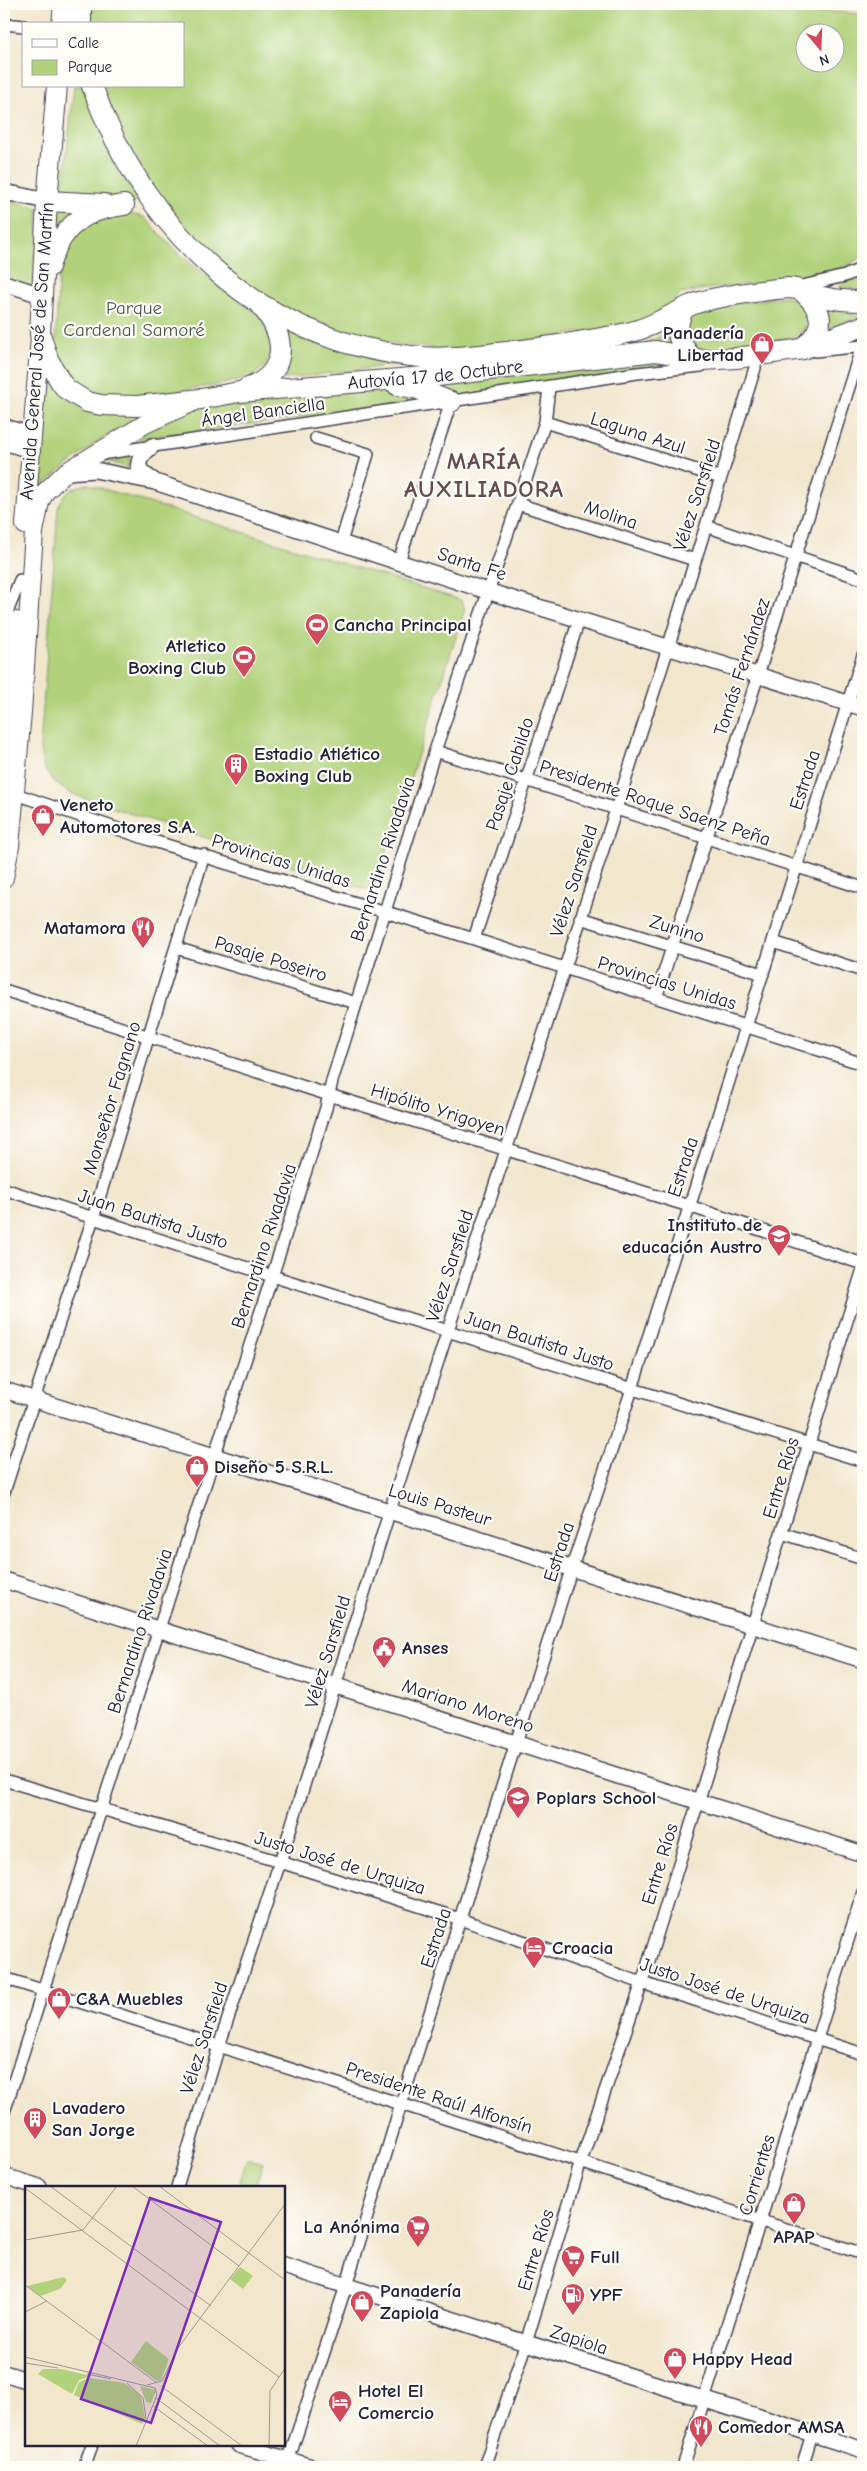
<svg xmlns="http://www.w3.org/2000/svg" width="867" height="2471" viewBox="0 0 867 2471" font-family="'Comic Neue',sans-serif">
  <rect width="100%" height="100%" fill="#fdfcf7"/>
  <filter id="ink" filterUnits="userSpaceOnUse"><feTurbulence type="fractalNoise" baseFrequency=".02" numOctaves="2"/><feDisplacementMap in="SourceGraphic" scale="10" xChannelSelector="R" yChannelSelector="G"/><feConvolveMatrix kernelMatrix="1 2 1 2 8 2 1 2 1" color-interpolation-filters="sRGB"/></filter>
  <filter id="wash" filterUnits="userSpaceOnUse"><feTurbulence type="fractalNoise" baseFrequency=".0096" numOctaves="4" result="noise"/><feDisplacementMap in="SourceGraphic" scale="20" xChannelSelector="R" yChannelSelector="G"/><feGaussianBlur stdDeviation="1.12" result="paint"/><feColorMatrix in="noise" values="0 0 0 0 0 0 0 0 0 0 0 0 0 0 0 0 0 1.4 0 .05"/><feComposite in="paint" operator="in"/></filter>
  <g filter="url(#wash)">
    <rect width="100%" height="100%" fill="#f2e6cd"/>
    <!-- green -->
    <path fill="#b1d27a" stroke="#6a7a5a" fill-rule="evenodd" d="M86,4h629l148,10v242c-53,37 -122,22 -182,38l-5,4 -5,10 -23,13 -157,26 -53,2 -58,-7 -75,-25 -44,-20 -73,-61 -55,-75 -34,-75h85v-62h-97zM804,32h30v30h-30z
      M74,86h10c13,42 32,79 55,116l-25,-5h-60l10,-20z
      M4,198l34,10 1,81 -35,-9z
      M53,206h30l-31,31z
      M125,213l19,4 35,37 53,42 24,16 8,9 9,28 -7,16 -16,13 -33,7 -82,12 -46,-1 -17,-9 -17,-36 5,-98 30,-33z
      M863,274v16l-23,-3 1,-3z
      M786,296l10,2 11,15 -2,15 -12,9 -85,14c-26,-6 -28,-29 -7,-42z
      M826,308l36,8 -35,14z
      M282,322l135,40 -148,19z
      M670,332l3,16 -27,-5z
      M653,355l42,8 -244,35 -27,-12z
      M43,363l14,24 94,22 -54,33 -61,48z
      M368,384l68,16 -310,40 71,-34z
      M131,453l-2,8 1,7 -30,-9z
      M88,484l373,116 4,9 -89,276 -9,5 -284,-92c-27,-10 -41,-22 -43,-51l18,-239c4,-14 15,-22 30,-24z
      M247,2158l16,5 -8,24h-17z"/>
  </g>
  <g filter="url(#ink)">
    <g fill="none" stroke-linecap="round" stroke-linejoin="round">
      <!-- street casing -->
      <g stroke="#413f51" stroke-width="14">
        <path id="street" d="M4,24l20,2
          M798,287l47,-11 18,-8
          M815,351l48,-5
          M545,422l176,56
          M316,438l52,16 -27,88
          M101,454l536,-81 64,-7
          M518,504l177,56
          M706,526l157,53
          M399,561l52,-159
          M4,620l16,-40
          M435,751l428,137
          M4,790l146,50 324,99 389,125
          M580,918l183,56
          M474,939l105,-319
          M773,942l90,29
          M176,948l180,55
          M4,990l325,105 360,111 174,58
          M656,998l206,-652
          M4,1189l268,87 591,185
          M4,1492l89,-274 111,-363
          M782,1533l81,26
          M4,1780l276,82 180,57 182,64 221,71
          M4,1978l397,126 462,150
          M4,2112l322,-1004 6,-27 103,-330 110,-329 4,-34
          M177,2187l42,-141 61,-184 110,-352 278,-862 87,-280 1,-12
          M84,2467l8,-22
          M286,2467l60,-181 55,-182 171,-537 60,-178 231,-734
          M484,2467l42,-124 55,-182 61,-178 221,-714
          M683,2467l180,-575
          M802,2467l10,-33"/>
      </g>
      <!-- secondary casing -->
      <g stroke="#413f51" stroke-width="18">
        <path id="secondary" d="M4,192l43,9
          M4,283l40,13
          M4,427l28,8
          M4,442l26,8
          M152,446c-17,15 -19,22 2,35
          M66,472l29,-2 60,12 332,109 376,117
          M4,1390l859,270
          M4,1580l859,274
          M4,2176l35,11
          M284,2266l579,184
          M4,2373l22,7
          M239,2445l73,22"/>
      </g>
      <!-- primary casing -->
      <g stroke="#413f51" stroke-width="20">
        <path id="primary" d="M25,525l15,-188
          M4,765l12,-144
          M4,878l6,-32 12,-134 12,-180 6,-30 5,-10 21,-20 79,-48 46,-21"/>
      </g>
      <!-- highway casing -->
      <g stroke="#413f51" stroke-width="22">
        <g id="highway">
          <path d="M81,4v20"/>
          <path d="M62,24l2,-20"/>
          <path id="s1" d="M57,86l-10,115 -7,133 8,25 12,22 6,8 21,13 14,3 36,1 64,-7 38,-7 198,-16 219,-25 47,9 33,-2 67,-9 60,-23"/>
          <path d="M92,86c52,143 163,252 319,270 28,4 58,0 86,-3 44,-5 87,-11 130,-20 23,-5 42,-17 62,-27 19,-9 76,-16 99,-18 12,0 23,7 35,9 13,3 27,4 40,4"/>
          <path d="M47,201l57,3"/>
          <path d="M49,267c12,-41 34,-57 75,-62"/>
          <path d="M802,291c22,20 25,36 2,56"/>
          <path d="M682,312c-8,20 -4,30 10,46"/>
          <path d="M397,385l21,4 33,13"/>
          <path d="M246,389c42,-15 42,-50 16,-82"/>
        </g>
      </g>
      <!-- street -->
      <use href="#street" stroke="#fff" stroke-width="11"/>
      <!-- secondary -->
      <use href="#secondary" stroke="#fff" stroke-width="15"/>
      <!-- primary -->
      <use href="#primary" stroke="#fff" stroke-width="18"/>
      <!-- highway -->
      <use href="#highway" stroke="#fff" stroke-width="20"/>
    </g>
  </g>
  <!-- icons -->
  <defs>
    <g id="shop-pin" transform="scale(1.25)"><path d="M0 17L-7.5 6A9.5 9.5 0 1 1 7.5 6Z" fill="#d1495b" stroke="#fdfcf7"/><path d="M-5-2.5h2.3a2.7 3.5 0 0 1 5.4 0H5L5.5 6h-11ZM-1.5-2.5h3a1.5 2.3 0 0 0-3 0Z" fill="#fff"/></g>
    <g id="stadium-pin" transform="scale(1.25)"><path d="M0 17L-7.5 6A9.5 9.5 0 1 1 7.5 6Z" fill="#d1495b" stroke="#fdfcf7"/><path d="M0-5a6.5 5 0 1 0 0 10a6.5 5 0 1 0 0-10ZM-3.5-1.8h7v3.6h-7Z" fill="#fff"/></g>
    <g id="building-pin" transform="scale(1.25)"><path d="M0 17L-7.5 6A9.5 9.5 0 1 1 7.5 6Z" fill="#d1495b" stroke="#fdfcf7"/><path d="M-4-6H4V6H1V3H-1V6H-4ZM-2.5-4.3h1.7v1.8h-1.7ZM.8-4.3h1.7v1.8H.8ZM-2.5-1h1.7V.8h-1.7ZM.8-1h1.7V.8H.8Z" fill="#fff"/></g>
    <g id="restaurant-pin" transform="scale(1.25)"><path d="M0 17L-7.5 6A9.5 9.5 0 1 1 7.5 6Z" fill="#d1495b" stroke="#fdfcf7"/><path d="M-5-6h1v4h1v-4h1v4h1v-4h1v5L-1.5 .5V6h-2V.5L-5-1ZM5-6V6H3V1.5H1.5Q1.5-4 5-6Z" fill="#fff"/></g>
    <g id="school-pin" transform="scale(1.25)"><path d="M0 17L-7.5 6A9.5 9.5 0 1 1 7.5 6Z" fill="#d1495b" stroke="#fdfcf7"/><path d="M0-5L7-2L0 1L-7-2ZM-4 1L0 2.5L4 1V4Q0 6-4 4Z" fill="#fff"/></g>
    <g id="civic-pin" transform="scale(1.25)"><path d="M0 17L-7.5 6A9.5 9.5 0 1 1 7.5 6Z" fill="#d1495b" stroke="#fdfcf7"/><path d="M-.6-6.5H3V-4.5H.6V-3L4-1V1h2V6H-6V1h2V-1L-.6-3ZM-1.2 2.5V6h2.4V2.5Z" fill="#fff"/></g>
    <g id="hotel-pin" transform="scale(1.25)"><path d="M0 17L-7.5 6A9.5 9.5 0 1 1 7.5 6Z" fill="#d1495b" stroke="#fdfcf7"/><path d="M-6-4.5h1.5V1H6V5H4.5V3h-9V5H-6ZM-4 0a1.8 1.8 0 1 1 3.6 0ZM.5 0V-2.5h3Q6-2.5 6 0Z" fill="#fff"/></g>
    <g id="supermarket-pin" transform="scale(1.25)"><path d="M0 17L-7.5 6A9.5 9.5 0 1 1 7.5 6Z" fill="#d1495b" stroke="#fdfcf7"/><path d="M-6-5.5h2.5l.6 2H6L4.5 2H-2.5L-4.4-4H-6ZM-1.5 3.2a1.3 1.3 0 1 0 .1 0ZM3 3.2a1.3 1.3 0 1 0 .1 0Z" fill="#fff"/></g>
    <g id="fuel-pin" transform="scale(1.25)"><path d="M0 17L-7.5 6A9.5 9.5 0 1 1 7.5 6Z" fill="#d1495b" stroke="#fdfcf7"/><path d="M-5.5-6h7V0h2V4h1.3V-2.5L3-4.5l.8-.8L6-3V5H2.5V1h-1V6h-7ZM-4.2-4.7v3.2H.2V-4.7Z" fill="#fff"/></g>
  </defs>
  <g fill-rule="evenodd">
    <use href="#shop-pin" x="762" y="344"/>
    <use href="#stadium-pin" x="317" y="625"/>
    <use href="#stadium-pin" x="244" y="657"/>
    <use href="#building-pin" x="236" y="765"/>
    <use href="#shop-pin" x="43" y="816"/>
    <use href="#restaurant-pin" x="143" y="928"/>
    <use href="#school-pin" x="779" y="1236"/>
    <use href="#shop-pin" x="197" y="1467"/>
    <use href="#civic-pin" x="384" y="1648"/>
    <use href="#school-pin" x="518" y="1798"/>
    <use href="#hotel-pin" x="534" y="1948"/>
    <use href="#shop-pin" x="59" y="1999"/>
    <use href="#building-pin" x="35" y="2119"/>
    <use href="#shop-pin" x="794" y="2204"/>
    <use href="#supermarket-pin" x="418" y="2227"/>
    <use href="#supermarket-pin" x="573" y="2257"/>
    <use href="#fuel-pin" x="573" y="2295"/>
    <use href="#shop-pin" x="362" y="2302"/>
    <use href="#shop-pin" x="675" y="2359"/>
    <use href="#hotel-pin" x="340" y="2402"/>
    <use href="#restaurant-pin" x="701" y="2427"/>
  </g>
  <g text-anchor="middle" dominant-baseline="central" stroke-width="4.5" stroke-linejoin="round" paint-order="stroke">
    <!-- park labels -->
    <g font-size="19" fill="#4d574e" stroke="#fdfcf7">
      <text x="134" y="308">Parque<tspan x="134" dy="22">Cardenal Samoré</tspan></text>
    </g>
    <!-- poi labels -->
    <g font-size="19" font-weight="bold" fill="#22223b" stroke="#fdfcf7" text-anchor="start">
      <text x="744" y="333" text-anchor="end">Panadería<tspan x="744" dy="22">Libertad</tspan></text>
      <text x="334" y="625">Cancha Principal</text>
      <text x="226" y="646" text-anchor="end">Atletico<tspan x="226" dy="22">Boxing Club</tspan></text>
      <text x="254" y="754">Estadio Atlético<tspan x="254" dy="22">Boxing Club</tspan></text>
      <text x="60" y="805">Veneto<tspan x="60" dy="22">Automotores S.A.</tspan></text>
      <text x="126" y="928" text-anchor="end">Matamora</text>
      <text x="762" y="1225" text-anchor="end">Instituto de<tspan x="762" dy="22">educación Austro</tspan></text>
      <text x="214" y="1467">Diseño 5 S.R.L.</text>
      <text x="402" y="1648">Anses</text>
      <text x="536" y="1798">Poplars School</text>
      <text x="552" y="1948">Croacia</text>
      <text x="76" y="1999">C&amp;A Muebles</text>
      <text x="52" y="2108">Lavadero<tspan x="52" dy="22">San Jorge</tspan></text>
      <text x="400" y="2227" text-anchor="end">La Anónima</text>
      <text x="794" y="2237" text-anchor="middle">APAP</text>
      <text x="590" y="2257">Full</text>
      <text x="380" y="2291">Panadería<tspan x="380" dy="22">Zapiola</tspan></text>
      <text x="590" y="2295">YPF</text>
      <text x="692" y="2359">Happy Head</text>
      <text x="358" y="2391">Hotel El<tspan x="358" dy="22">Comercio</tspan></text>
      <text x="718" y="2427">Comedor AMSA</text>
    </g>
    <!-- street labels -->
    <g font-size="19" fill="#22223b" stroke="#fdfcf7">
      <text transform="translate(37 351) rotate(-86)">Avenida General José de San Martín</text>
      <text stroke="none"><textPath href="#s1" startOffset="685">Autovía 17 de Octubre</textPath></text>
      <text transform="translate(263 412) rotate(-8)">Ángel Banciella</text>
      <text transform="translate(638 433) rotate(18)">Laguna Azul</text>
      <text transform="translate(697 495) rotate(-72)">Vélez Sarsfield</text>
      <text transform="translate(611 515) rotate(18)">Molina</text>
      <text transform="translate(472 564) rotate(18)">Santa Fe</text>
      <text transform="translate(742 667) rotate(-72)">Tomás Fernández</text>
      <text transform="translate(510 774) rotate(-72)">Pasaje Cabildo</text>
      <text transform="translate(805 780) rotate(-72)">Estrada</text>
      <text transform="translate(655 803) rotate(18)">Presidente Roque Saenz Peña</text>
      <text transform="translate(383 859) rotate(-72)">Bernardino Rivadavia</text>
      <text transform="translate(281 861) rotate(17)">Provincias Unidas</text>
      <text transform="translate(574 881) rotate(-72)">Vélez Sarsfield</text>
      <text transform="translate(677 929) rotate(17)">Zunino</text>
      <text transform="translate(271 959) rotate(17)">Pasaje Poseiro</text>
      <text transform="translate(667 983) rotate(17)">Provincias Unidas</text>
      <text transform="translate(112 1098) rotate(-73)">Monseñor Fagnano</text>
      <text transform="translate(438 1110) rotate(17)">Hipólito Yrigoyen</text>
      <text transform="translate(683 1167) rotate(-72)">Estrada</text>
      <text transform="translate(153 1219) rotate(18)">Juan Bautista Justo</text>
      <text transform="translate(264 1246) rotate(-72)">Bernardino Rivadavia</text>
      <text transform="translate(450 1266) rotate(-72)">Vélez Sarsfield</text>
      <text transform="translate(539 1341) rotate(18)">Juan Bautista Justo</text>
      <text transform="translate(781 1478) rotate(-73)">Entre Ríos</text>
      <text transform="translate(440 1505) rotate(17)">Louis Pasteur</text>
      <text transform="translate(559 1552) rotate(-72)">Estrada</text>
      <text transform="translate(140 1631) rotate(-72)">Bernardino Rivadavia</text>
      <text transform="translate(328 1652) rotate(-73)">Vélez Sarsfield</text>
      <text transform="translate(468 1706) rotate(18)">Mariano Moreno</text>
      <text transform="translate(340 1863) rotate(17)">Justo José de Urquiza</text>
      <text transform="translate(660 1864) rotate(-73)">Entre Ríos</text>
      <text transform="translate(436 1938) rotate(-72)">Estrada</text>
      <text transform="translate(725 1991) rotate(18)">Justo José de Urquiza</text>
      <text transform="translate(204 2038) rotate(-72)">Vélez Sarsfield</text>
      <text transform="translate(439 2098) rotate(18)">Presidente Raúl Alfonsín</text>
      <text transform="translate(757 2175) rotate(-73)">Corrientes</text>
      <text transform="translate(536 2250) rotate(-73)">Entre Ríos</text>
      <text transform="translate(579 2340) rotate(18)">Zapiola</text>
    </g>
    <!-- district labels -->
    <g font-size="24" font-weight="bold" letter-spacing="1" fill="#674b50" stroke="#fdfcf7">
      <text x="484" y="461">MARÍA<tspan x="484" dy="28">AUXILIADORA</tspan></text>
    </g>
  </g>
  <!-- overview -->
  <g transform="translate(25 2186)">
    <rect width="260" height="260" fill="#f2e6cd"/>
    <path d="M215,81l13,9 -10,13 -13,-10zM39,91l3,3 -7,9 -20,7 -13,-10zM121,155l23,18 -8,21 -4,1 -26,-19zM18,183h18l30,7 -12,4 -7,14 -34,-20zM64,192l36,5 16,13 4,22 -3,6 -68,-29 5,-13zM115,200l16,4 -5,13 -5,-1z" fill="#b1d27a"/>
    <path fill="none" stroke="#9f9893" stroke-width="1" d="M25,0l161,120M107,0l107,80M134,0l126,94M0,2l254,189M0,54l58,-10 34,-44M0,99l132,98M0,126l22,-11M0,171l130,31 2,7 -21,51M0,177l33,5M62,188l24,5M102,197l16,15 3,21M122,199l15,-4 16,-33 107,-144M136,200l81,60M131,212l64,48M128,220l55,40M244,260l1,-55 15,-23"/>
    <path fill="#7b2cbf" fill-opacity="0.15" stroke="#7b2cbf" stroke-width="2.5" d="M125,12l71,24 -70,201 -70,-24z"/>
    <rect width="260" height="260" fill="none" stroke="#22223b" stroke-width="2.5"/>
  </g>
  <!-- margin -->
  <rect width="867" height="2471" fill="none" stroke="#fdfcf7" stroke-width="20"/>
  <!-- legend -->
  <rect x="22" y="22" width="162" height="65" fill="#fdfcf7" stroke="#a5a5ac"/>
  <rect x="32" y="39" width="25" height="8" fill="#ffffff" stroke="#a5a5ac"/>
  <text x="68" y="48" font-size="15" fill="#22223b">Calle</text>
  <rect x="32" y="60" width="25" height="15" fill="#b1d27a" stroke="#a5a5ac"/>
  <text x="68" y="72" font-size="15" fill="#22223b">Parque</text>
  <!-- north arrow -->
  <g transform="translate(820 48) rotate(161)"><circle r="24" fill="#fdfcf7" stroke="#a5a5ac"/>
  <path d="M0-4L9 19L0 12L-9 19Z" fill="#d1495b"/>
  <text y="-8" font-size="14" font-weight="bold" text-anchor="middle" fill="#22223b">N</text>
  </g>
</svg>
